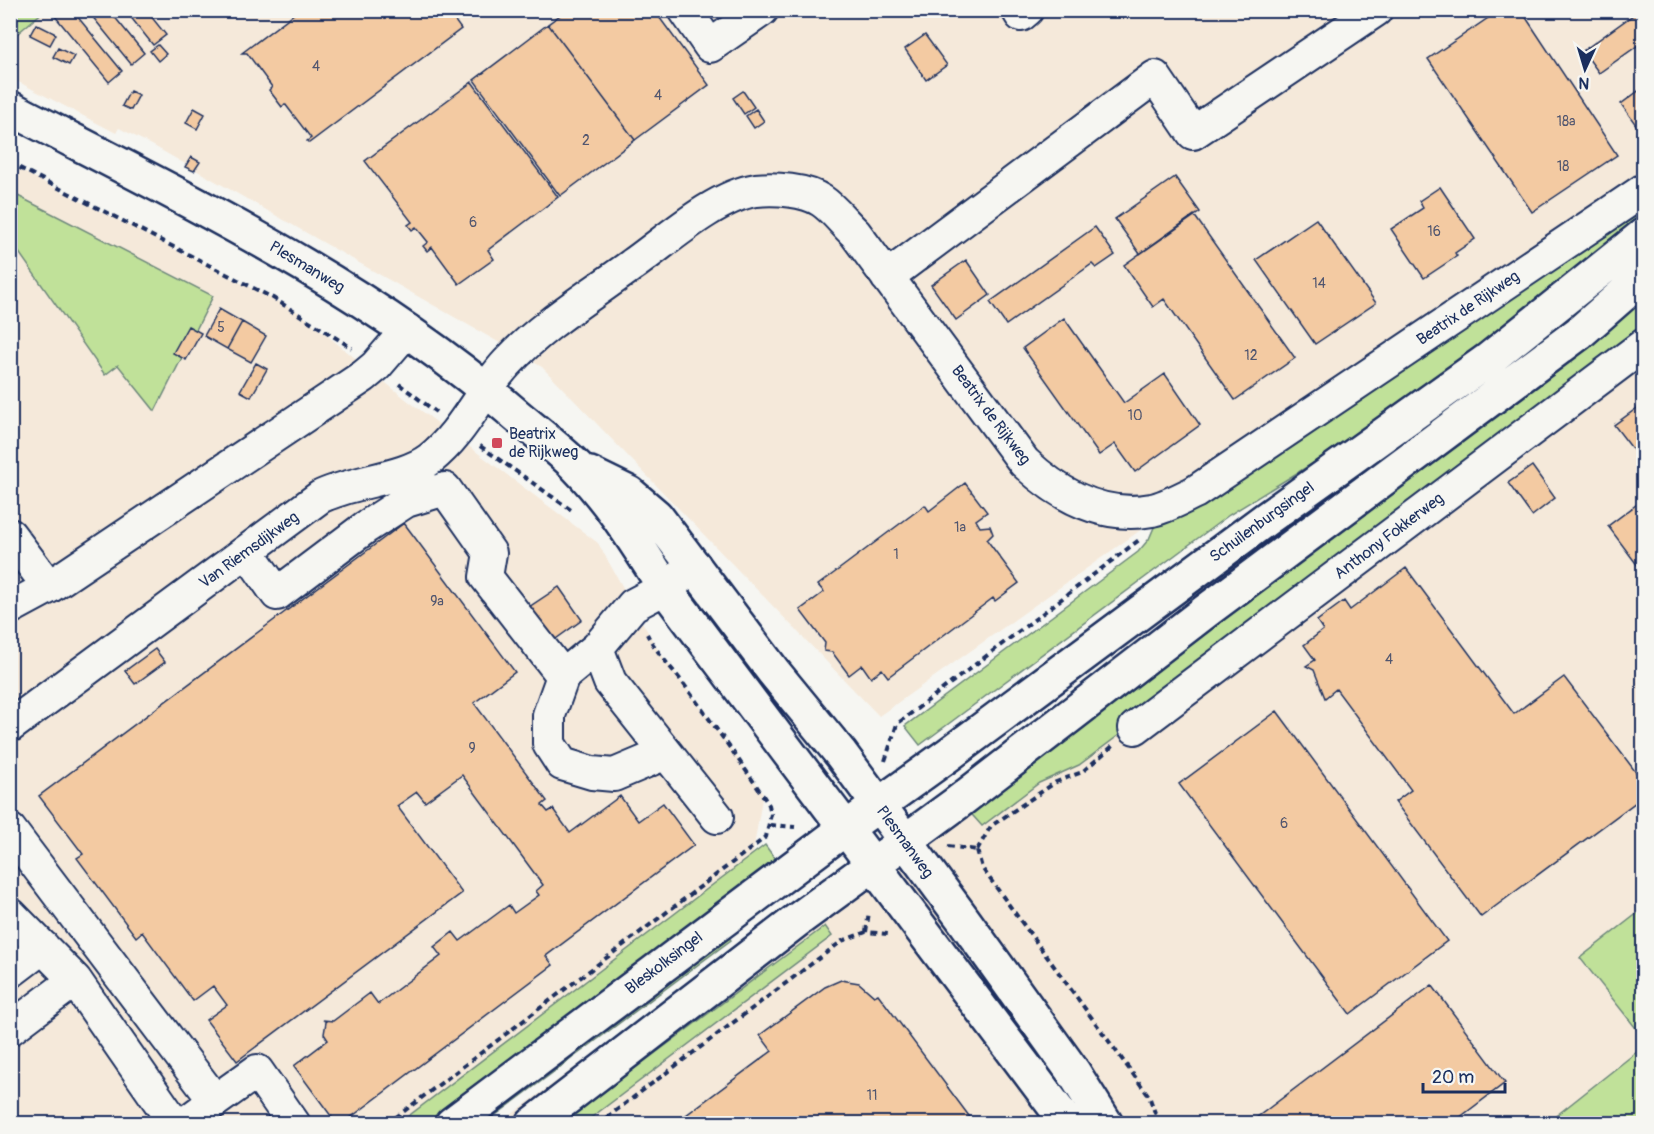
<svg xmlns="http://www.w3.org/2000/svg" width="1654" height="1134" viewBox="0 0 1654 1134" font-family="Pangolin,sans-serif">
  <rect width="100%" height="100%" fill="#f6f6f2"/>
  <filter id="ink" filterUnits="userSpaceOnUse"><feTurbulence type="fractalNoise" baseFrequency=".0167" numOctaves="2"/><feDisplacementMap in="SourceGraphic" scale="12" xChannelSelector="R" yChannelSelector="G"/><feConvolveMatrix kernelMatrix="1 2 1 2 8 2 1 2 1" color-interpolation-filters="sRGB"/></filter>
  <g filter="url(#ink)">
    <!-- built -->
    <path fill="#f5e9da" d="M10,11h1633v162l-764,543 -337,-349 -390,-222 -33,-17 -3,5 -105,-55z
      M10,165l288,147 109,88 191,143 60,107 105,143 -13,77 -332,253h-407z
      M1643,274v849h-1143z"/>
    <!-- green -->
    <path fill="#c0e199" stroke="#6e887c" stroke-width="1.5" d="M11,10h33v1l-33,28z
      M16,195l197,101 -58,115 -37,-46 -13,10 -94,-134 -1,-41z
      M1643,207v15l-278,209 -136,84 -309,230 -15,-19 233,-174 11,-13 6,-14z
      M1643,289v39l-519,388 7,10 -52,39 -40,18 -57,43 -16,-18z
      M765,845l14,19 -340,259 -41,1z
      M1643,909v128l-63,-79z
      M825,926l7,10 -248,187h-22z
      M724,930l7,10 -246,183 -19,1z
      M1643,1047v76h-96z"/>
    <!-- building -->
    <path fill="#f3caa2" stroke="#1b2f5e" stroke-width="1.5" d="M50,10h22l50,61 -13,11z
      M87,10h22l35,43 -13,11z
      M125,10h21l20,25 -13,10z
      M299,10h148l14,19 -152,114 -2,-2 4,-3 -26,-34 -3,3 -13,-17 3,-3 -25,-34h-5z
      M567,10h87l55,75 -74,55 -87,-116z
      M1500,10h21l96,145 -85,57 -104,-153z
      M1640,10h4v31l-45,32 -16,-22z
      M36,24l20,10 -6,11 -20,-10z
      M548,24l87,116 -75,56 -86,-116z
      M925,35l22,30 -21,15 -21,-31z
      M158,45l8,9 -8,7 -8,-10z
      M58,48l16,8 -5,9 -16,-8z
      M472,82l86,115 -70,53 6,9 -35,25 -27,-37 -5,4 -4,-5 5,-4 -12,-15 -4,3 -4,-5 4,-3 -47,-61z
      M1641,89l3,3v44l-23,-32z
      M130,91l9,4 -8,15 -9,-4z
      M743,91l11,16 -10,7 -11,-16z
      M194,108l11,6 -8,15 -11,-6z
      M756,109l8,12 -10,7 -8,-12z
      M191,157l9,5 -6,9 -9,-4z
      M1175,177l25,35 -60,42 -25,-35z
      M1440,187l35,52 -20,14 2,3 -33,22 -33,-49 32,-21 -4,-7z
      M1194,215l101,143 -60,42 -71,-101 -11,8 -29,-42z
      M1316,219l60,84 -61,41 -59,-84z
      M1095,227l20,28 -19,13 -4,-4 -86,61 -16,-23z
      M966,260l24,35 -34,25 -25,-35z
      M219,309l23,13 -15,27 -23,-13z
      M1064,318l60,85 41,-29 35,51 -65,47 -20,-28 -16,11 -76,-107z
      M242,322l24,14 -15,26 -24,-13z
      M188,326l13,7 -15,27 -13,-7z
      M256,363l11,6 -16,28 -11,-6z
      M1644,403v61l-30,-39z
      M1532,466l23,32 -23,18 -24,-33z
      M965,483l22,29 -11,8 4,7 10,-1 3,8 -6,6 32,43 -24,18 -2,-3 -105,79 -6,-8 -11,9 -9,-13 -13,10 -17,-23 -8,-1 1,-8 -25,-33 24,-18 -6,-7 107,-80 4,6z
      M1644,499v75l-36,-48z
      M404,523l111,149 -41,31 73,98 -5,4 6,7 5,-3 17,24 50,-37 18,25 25,-18 31,42 -148,111 7,9 -211,159h-5l-43,-58 34,-26 -4,-6 2,-12 -3,-2 10,1 37,-28 8,11 63,-48 -7,-9 19,-15 7,9 49,-36 5,8 25,-18 -3,-4 7,-6 -81,-110 -37,27 -8,-10 -20,14 65,87 -225,168 -31,-41 21,-15 -14,-19 -20,15 -51,-69 -6,5 -59,-79 6,-4 -44,-58z
      M1406,568l108,146 50,-37 80,106v13l-163,121 -86,-115 16,-12 -75,-101 -11,9 -11,-28 -8,-4 9,-6 -11,-15 19,-15 -6,-9 27,-20 6,9z
      M559,587l23,33 -29,21 -24,-34z
      M155,649l10,13 -30,22 -10,-13z
      M1277,711l170,230 -97,73 -171,-230z
      M841,980l18,3 15,13 4,-2 97,130h-301l98,-73 -12,-16 65,-48z
      M1432,985l73,98 -54,41h-203z"/>
    <g fill="none" stroke-linecap="round" stroke-linejoin="round">
      <!-- minor casing -->
      <g stroke="#1b2f5e" stroke-width="36">
        <path id="minor" d="M685,10l25,36 52,-36
          M1018,10l3,5 6,-5
          M887,277l268,-200 38,56 183,-123
          M10,535l39,52
          M247,551l30,43 89,-67 40,-26 39,-12 45,64 -4,24 77,99
          M10,608l39,-21 315,-211 12,-10 31,-36
          M597,648l13,34 107,135
          M10,726l310,-229c32,-16 84,-18 110,-38 34,-27 49,-66 77,-96 36,-39 83,-67 125,-98 33,-23 83,-69 124,-75 19,-2 50,0 66,11 12,8 22,22 33,32l169,229c35,33 78,57 128,48 14,-3 30,-12 43,-18l449,-302
          M1135,728l509,-383
          M666,753l-52,22 -22,-2 -30,-9 -13,-20v-29l14,-39 34,-28 36,-43 32,-17 30,-22
          M10,830l205,271 -31,23
          M10,914l65,66 -65,49
          M10,972l33,-25
          M75,980l100,144
          M215,1101l42,-30 37,53"/>
      </g>
      <!-- major casing -->
      <g stroke="#1b2f5e" stroke-width="38">
        <path id="major" d="M10,108c175,91 355,176 505,306 20,17 43,34 62,53 35,36 61,79 88,121l403,536
          M590,474l39,19 27,23 117,155 68,83 122,165 111,154 32,51
          M452,1124l386,-290 110,-79 318,-236 222,-159 156,-125
          M533,1124l263,-203 161,-118 249,-192 373,-278 65,-57"/>
      </g>
      <!-- path -->
      <path stroke="#1b2f5e" stroke-width="4" stroke-dasharray="6 4.5" stroke-linecap="butt" d="M10,163l263,135 79,50
        M399,384l37,28
        M480,446l94,66
        M885,761l12,-37 242,-184
        M770,825l25,2
        M948,846l29,4
        M977,850l5,18 167,228 10,28
        M977,850l14,-24 65,-44 26,-10 32,-27
        M866,932l3,-20
        M387,1124l379,-287 5,-23 -2,-9c-27,-42 -57,-82 -86,-122 -13,-17 -26,-30 -36,-49
        M598,1124l244,-183 24,-9 22,2"/>
      <!-- minor -->
      <use href="#minor" stroke="#f6f6f2" stroke-width="32"/>
      <!-- major -->
      <use href="#major" stroke="#f6f6f2" stroke-width="33"/>
    </g>
  </g>
  <!-- markers -->
  <rect fill="#d1495b" stroke="#f6f6f2" stroke-width="2" x="491" y="437" width="12" height="12" rx="3"/>
  <g text-anchor="middle" dominant-baseline="central" stroke-width="4.5" stroke-linejoin="round" paint-order="stroke">
    <!-- number labels -->
    <g font-size="14" fill="#51566f">
      <text x="316" y="66">4</text>
      <text x="658" y="95">4</text>
      <text x="1566" y="121">18a</text>
      <text x="586" y="140">2</text>
      <text x="1563" y="166">18</text>
      <text x="473" y="222">6</text>
      <text x="1434" y="231">16</text>
      <text x="1319" y="283">14</text>
      <text x="221" y="327">5</text>
      <text x="1251" y="355">12</text>
      <text x="1135" y="415">10</text>
      <text x="960" y="527">1a</text>
      <text x="896" y="554">1</text>
      <text x="437" y="601">9a</text>
      <text x="1389" y="659">4</text>
      <text x="472" y="748">9</text>
      <text x="1284" y="823">6</text>
      <text x="872" y="1095">11</text>
    </g>
    <!-- street labels -->
    <g font-size="16" fill="#1b2f5e" stroke="#f6f6f2">
      <text transform="translate(307 267) rotate(31)">Plesmanweg</text>
      <text transform="translate(1468 308) rotate(-34)">Beatrix de Rijkweg</text>
      <text transform="translate(991 415) rotate(53)">Beatrix de Rijkweg</text>
      <text transform="translate(1262 522) rotate(-36)">Schuilenburgsingel</text>
      <text transform="translate(1389 536) rotate(-37)">Anthony Fokkerweg</text>
      <text transform="translate(249 550) rotate(-36)">Van Riemsdijkweg</text>
      <text transform="translate(905 842) rotate(54)">Plesmanweg</text>
      <text transform="translate(664 963) rotate(-37)">Bleskolksingel</text>
    </g>
    <!-- poi labels -->
    <g font-size="16" fill="#1b2f5e" stroke="#f6f6f2" text-anchor="start">
      <text x="509" y="434">Beatrix<tspan x="509" dy="18">de Rijkweg</tspan></text>
    </g>
  </g>
  <!-- margin -->
  <rect width="1654" height="1134" fill="none" stroke="#f6f6f2" stroke-width="36"/>
  <rect x="18" y="18" width="1618" height="1098" fill="none" stroke="#1b2f5e" stroke-width="2" filter="url(#ink)"/>
  <!-- north arrow -->
  <g transform="translate(1585 69) rotate(184)" stroke="#f6f6f2" stroke-width="4.5" paint-order="stroke">
  <path d="M0-4.5L10 22L0 15L-10 22Z" fill="#1b2f5e"/>
  <text y="-9" font-size="16" font-weight="bold" text-anchor="middle" fill="#1b2f5e">N</text>
  </g>
  <!-- scale -->
  <path d="M1423 1083v9h82v-9" fill="none" stroke="#1b2f5e" stroke-width="3"/>
  <text x="1432" y="1083" font-size="18" fill="#1b2f5e" stroke="#f6f6f2" stroke-width="4.5" paint-order="stroke">20 m</text>
</svg>
